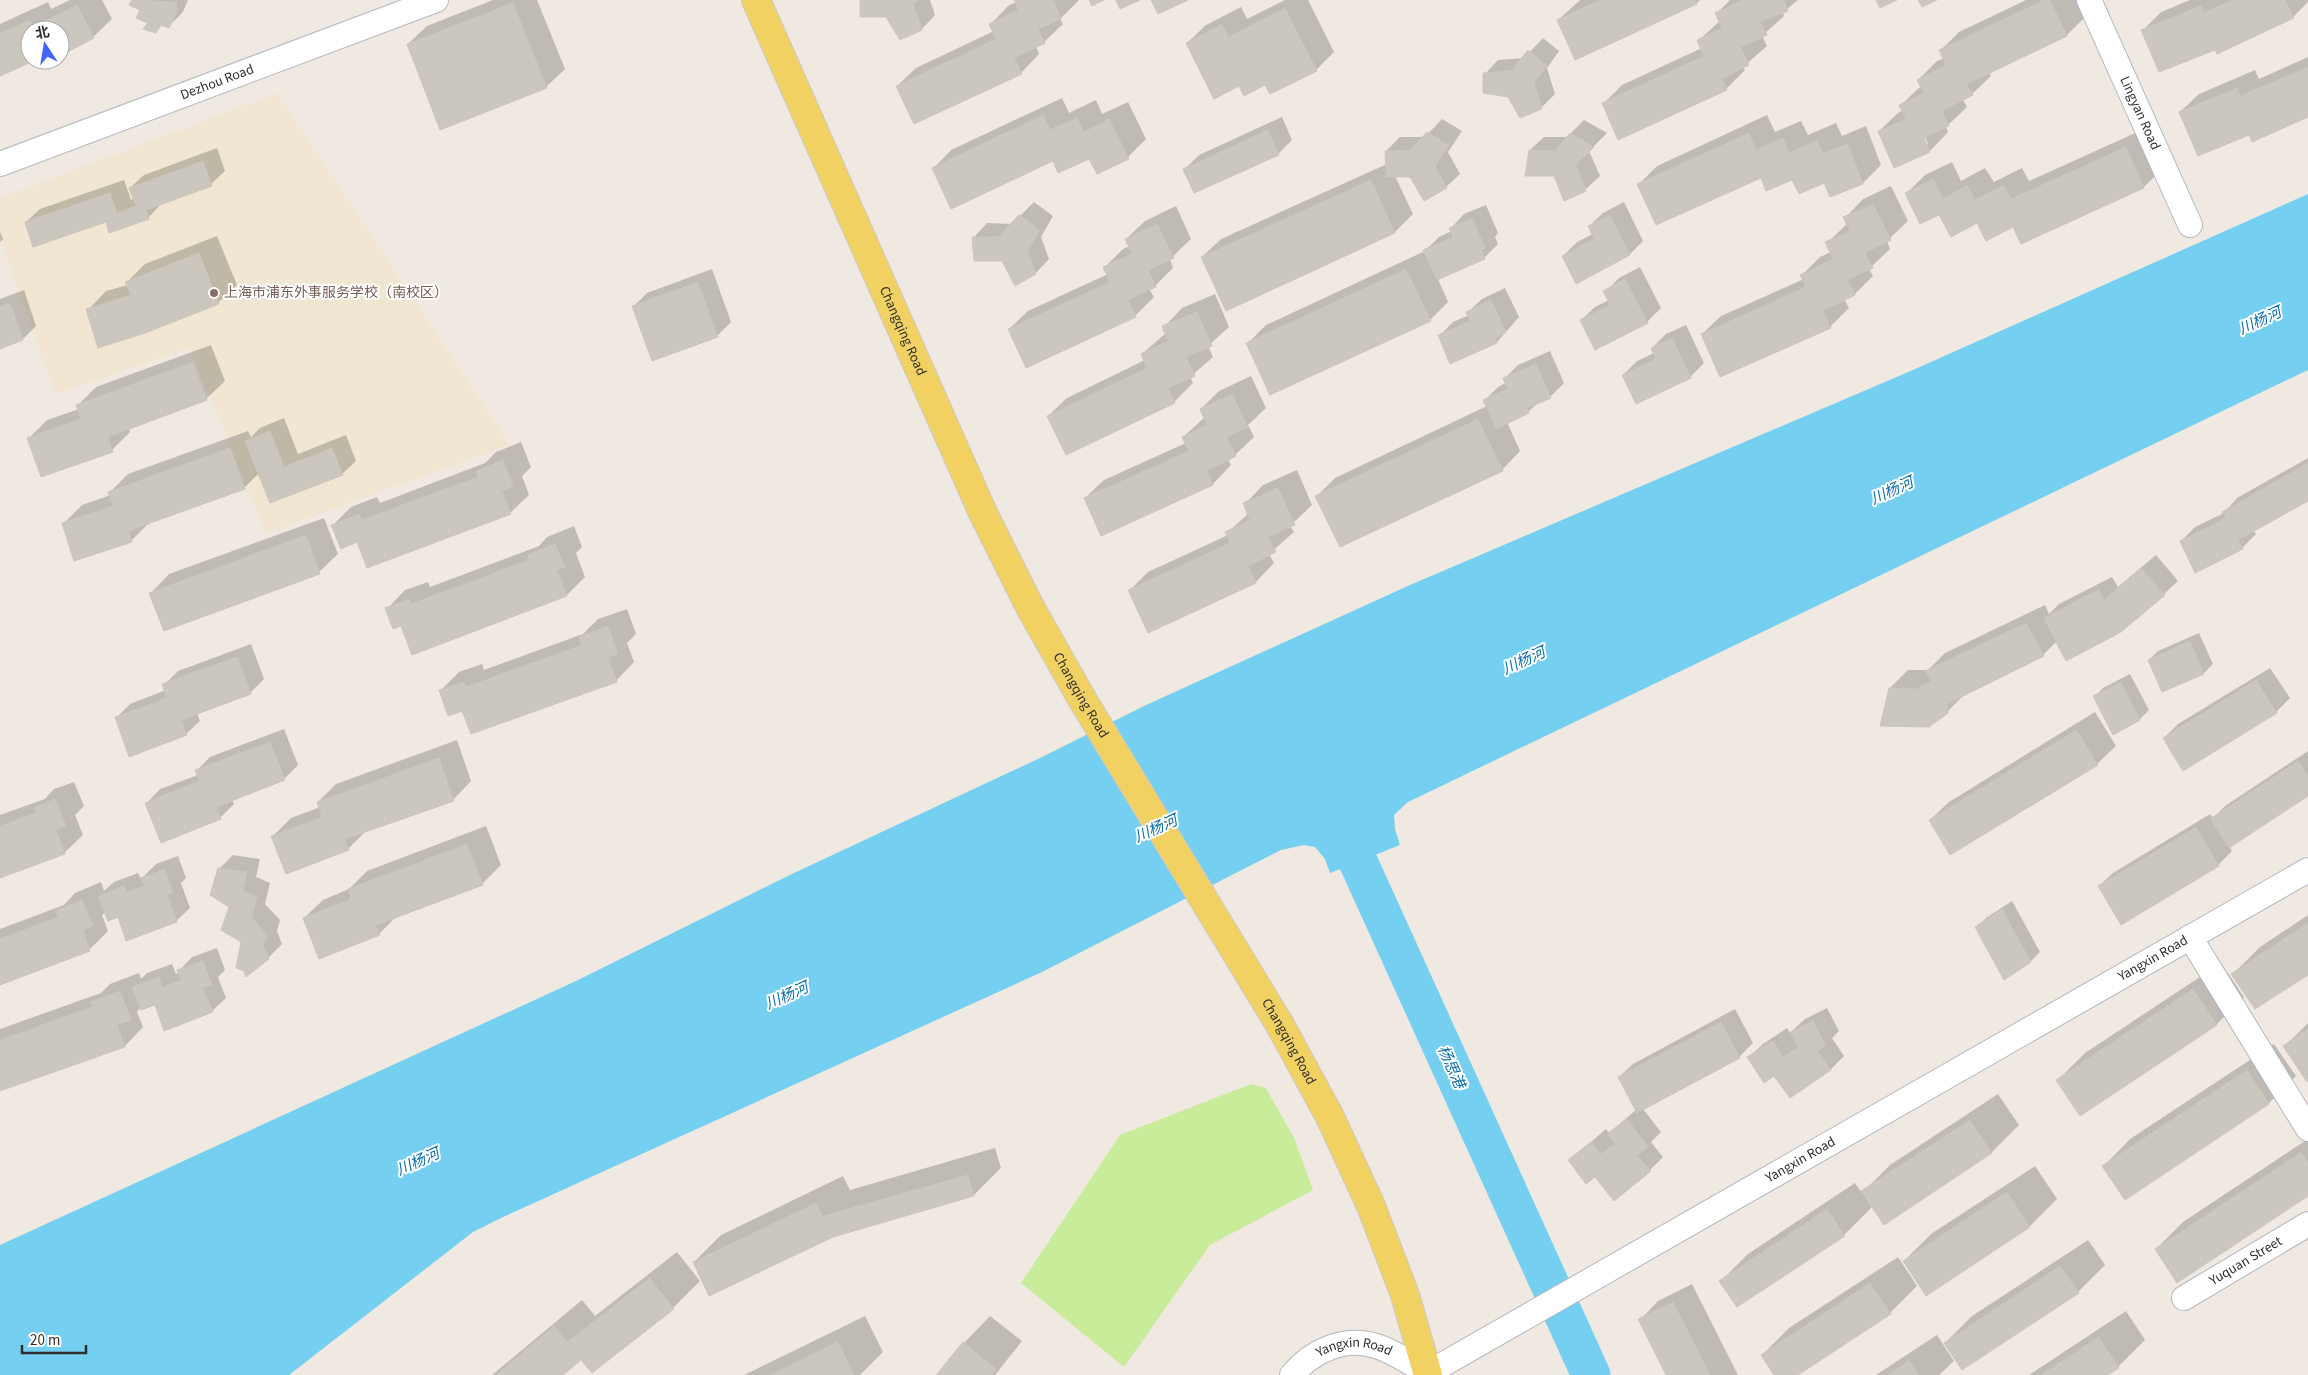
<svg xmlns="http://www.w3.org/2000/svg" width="2308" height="1375" viewBox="0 0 2308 1375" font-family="'Source Sans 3','Noto Sans SC',sans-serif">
  <rect width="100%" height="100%" fill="#efe9e1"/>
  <!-- education -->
  <path fill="#f0e6d1" d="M277,93l233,352 -244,88 -76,-185 -135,46 -55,-155v-41z"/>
  <!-- pitch -->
  <path fill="#c9ec9a" d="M1251,1084l15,4 29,52 18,50 -103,55 -86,122 -103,-84 99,-148z"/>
  <!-- water -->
  <path fill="#75cff0" d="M2308,194v176l-900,432 -14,13 1,14 5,16 -70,28 -5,-14 -10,-12 -11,-2 -23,5 -239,122 -541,246 -28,14 -184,143h-289v-130l576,-264 218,-108 246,-115 104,-52 266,-121 503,-215z"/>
  <!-- shadow -->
  <path fill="#0003" fill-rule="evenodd" d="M70,0h32l10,19 -19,18 -33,17v-24h-30v30h3l-33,15v-51l48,-22 3,7z
    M133,0h55l-5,12 -14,14 -7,-1 -6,6 -14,-22 -11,-5z
    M493,0h44l28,69 -19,18 -138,-43 19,-18z
    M861,0h69l5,15 -13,14 -35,-13z
    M1015,0h64l-19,19 3,5 -19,18 -8,4 3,8 -18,19 -124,13 19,-18 78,-37 -4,-6 18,-19 8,-4z
    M1285,0h23l26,52 -18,18 -50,14h-26l-53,-41 19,-18 35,-18 6,12z
    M1580,0h120l-3,3 -139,17z
    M1730,0h68l-15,12 1,4 -22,20 5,10 -24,21 2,3 -19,19 -123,15 19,-19 80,-37 -4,-7 22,-20 -3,-8z
    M2026,0h51l8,17 -18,18 -78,37 2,4 -19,18 -9,5 4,8 -21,20 2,5 -18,19 -36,15 -15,-35 19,-18 5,-3 -2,-5 20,-19 -3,-6 19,-19 7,-3 -4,-7 19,-19zM1923,132l5,12h-2l-5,-11z
    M2190,0h118v2l-15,15 -78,31 -72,-18 18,-18z
    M1543,38l16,13 -12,17 8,26 -14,14 -33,-12 -23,-22 13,-14 26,-2z
    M2308,57v59l-59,17 -69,-21 19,-18 56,-24 4,9z
    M1062,98l7,15 27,-13 6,14 26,-12 18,37 -18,18 -75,2 -120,10 18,-19z
    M1767,115l8,17 26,-11 7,14 28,-12 6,13 24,-10 15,39 -18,18 -101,-7 -123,8 18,-18z
    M1282,117l10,23 -14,14 -93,15 14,-14z
    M1442,119l20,12 -14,21 12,22 -14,13 -35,-11h-16l18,38 -18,18 -169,77 -24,-52 19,-18 166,-75 -1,-13 14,-14h25z
    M1584,120l23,13 -18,18 11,25 -14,13 -22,10 -9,-24 -25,-25 14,-13h23z
    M2144,129l18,40 -18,18 -123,55 -8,-17 -36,-4 -37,-7 -33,-21 18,-18 27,-13 9,19 24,-13 9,14 28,-14 7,13z
    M217,148l8,23 -14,13 -49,19 -14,15 -122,4 14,-13 84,-29 7,20 3,-2 -4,-10 14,-13z
    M1891,186l17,35 -21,20 3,8 -21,20 4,7 -18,18 -11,5 5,9 -19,19 -128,7 19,-18 83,-37 -2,-4 18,-18 11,-5 -4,-9 21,-20 -3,-5 18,-19z
    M1034,202l19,14 -12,21 8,22 -13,14 -21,11 -12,-24 -29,-23 13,-14 25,1z
    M1624,202l19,39 -13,13 -67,2 14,-14 16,-8 -4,-8 14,-13z
    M1486,205l12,28 -3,4 3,7 -14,14 -46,21 10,23 -18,18 -183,24 19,-19 159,-74 14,-14 13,-6 -1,-3 13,-14z
    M1176,206l15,33 -21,20 3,9 -18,18 -6,3 5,8 -19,19 -126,13 19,-18 80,-37 -3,-7 18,-18 7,-3 -4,-7 19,-18z
    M0,232l3,7 -3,3z
    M217,236l20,49 -19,18 -130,7 18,-19 22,-6 -1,-3 18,-18z
    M1640,267l21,41 -14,14 -66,-2 14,-13 14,-7 -4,-8 14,-14z
    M712,269l19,53 -14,14 -84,-29 14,-14z
    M1505,288l14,29 -22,25 -46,20 -11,-27 13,-13 16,-7 -1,-3 14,-13z
    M24,290l12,36 -13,13 -23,8v-48z
    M1215,294l14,33 -21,19 5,11 -23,20 3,6 -19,19 -108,51 -18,-37 19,-18 78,-38 -3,-6 24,-21 -2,-6 18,-19z
    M1686,325l18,38 -14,14 -67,-2 14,-14 17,-8 -2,-5 14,-14z
    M211,345l14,36 -19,18 -77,29 1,4 -18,18 -84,-11 19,-19 32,-11 -1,-4 18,-18z
    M1550,351l14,32 -14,14 -11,5 -11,10 -21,10 13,29 -18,19 -185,26 18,-18 152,-72 -3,-5 14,-14 8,-4 -2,-4 14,-14z
    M1251,376l15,32 -18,17 6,12 -19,18 -7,4 3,6 -18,19 -112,50 -16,-36 19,-18 82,-37 -3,-6 22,-20 -4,-8 18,-18z
    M284,418l14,36 48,-19 10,26 -14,13 -83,-1 -15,15 -94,34 -19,19 -67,-18 18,-18 29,-10 -1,-3 18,-18 120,-43 3,6 9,-9z
    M521,442l10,25 -9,9 7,19 -19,18 -152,28 -25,-16 18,-18 26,-10 3,6 105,-40 11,-11z
    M2308,458v42l-55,30 3,4 -14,14 -61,-7 14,-14 29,-14 13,-15z
    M1297,470l15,35 -22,21 4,6 -25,22 5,9 -18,19 -107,49 -19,-41 18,-18 80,-37 -1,-2 22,-20 -4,-9 18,-19z
    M324,518l14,36 -19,18 -168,21 18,-19z
    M574,526l8,21 -6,6 9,24 -18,18 -155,58 -10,-28 -15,-16 18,-19 23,-8 2,5 109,-41 8,-9z
    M2156,555l22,26 -14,13 -107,47 -14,14 -78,39 -18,18 -57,-24 18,-18h20l17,-17 100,-48 4,9 10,-10 53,-27 6,10z
    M627,609l9,25 -9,9 7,19 -18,19 -153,29 -22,-20 18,-18 23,-8 2,6 99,-36 15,-15z
    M2199,633l14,31 -9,9 -41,18 -14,-31 9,-9z
    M251,644l13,35 -14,14 -53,20 3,8 -14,13 -70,-16 14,-14 36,-14 -2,-5 14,-14z
    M2270,668l20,30 -14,14 -112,26 14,-14z
    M2130,674l19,36 -9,9 -27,14 -19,-36 9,-9z
    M2095,712l21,34 -19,18 -146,90 -21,-34 19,-18z
    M284,729l14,36 -14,14 -52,20 2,5 -14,14 -73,-15 13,-14 38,-14 -2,-4 14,-14z
    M457,740l14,41 -18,19 -86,30 -19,19 -75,-13 18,-18 29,-11 -2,-5 18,-18z
    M2308,751v43l-79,52 3,5 -14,14 -119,21 14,-13 97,-59 3,4 12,-12z
    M74,782l10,24 -9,9 8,20 -19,18 -64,24v-62l45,-16 9,-10z
    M486,826l15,39 -19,19 -85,32 -18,18 -75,-16 19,-18 26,-11 18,-18z
    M233,855l27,4 -4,18 14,6 -5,21 15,16 -3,11 5,13 -14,14 -26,-17 -11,-35 -12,-37z
    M178,856l8,22 -5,5 9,25 -14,13 -58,-5 -12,-4 -4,3 6,16 -18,18 -90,35v-55l64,-24 11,-12 26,-11 3,9 10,-9 24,-9 3,6 15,-15z
    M2012,901l28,51 -9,9 -27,17 -27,-51 9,-9z
    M2308,915v58l-75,1 27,-27z
    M217,948l8,22 -7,7 8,21 -14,13 -57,-8 -15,5 -3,4 6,15 -18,19 -125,44v-61l101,-36 9,-9 29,-11 2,6 6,-6 25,-9 4,10 3,-1v-2l13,-14z
    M2221,963l23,34 -27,27 -159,56 27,-27z
    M1827,1008l12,23 -7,7 12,18 -13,13 -41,28 -15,-23 -26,-17 14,-13 24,-16 3,5 15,-14z
    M1735,1009l18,34 -14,14 -96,52 18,23 -10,10 12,15 -13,13 -55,6 -25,-16 36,-31 3,4 28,-24 -18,-32 14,-13z
    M2308,1023v56l-24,-32z
    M2274,1044l22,32 -27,27 -144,96 -21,-33 26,-27z
    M1998,1094l21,31 -27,27 -108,71 -11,-17 -29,29 -107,71 -16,-25 27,-27 107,-71 7,10 28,-28z
    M2308,1139v56l-152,54 27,-27z
    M995,1148l6,20 -27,27 -142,40 -138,27 27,-27 122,-59 7,14z
    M2035,1166l22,33 -27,27 -103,68 -23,-33 27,-27z
    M2088,1240l17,25 -27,27 -133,51 27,-27z
    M677,1252l23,29 -27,27 -91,50 -21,17h-69l90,-75 13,16z
    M1898,1257l19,29 -27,27 -94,62h-20l-14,-20 27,-27z
    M1692,1284l46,91h-70l-28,-55 18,-19z
    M2126,1311l19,29 -27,27 -12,8h-77z
    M865,1316l18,36 -23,23h-116z
    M990,1316l32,25 -27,34h-58l27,-32z
    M1937,1335l17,26 -15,14h-63z"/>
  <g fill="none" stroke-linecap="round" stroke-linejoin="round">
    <!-- river -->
    <path stroke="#75cff0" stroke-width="39" d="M1336,813l255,562"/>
  </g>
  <!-- building -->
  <path fill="#cbc7bf" stroke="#cbc5ba" d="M132,0l44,2 1,9 -8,17 -9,-3 -4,8 -13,-4 5,-6 -12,-5 4,-8 -11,-5z
    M860,0h57l-4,4 9,26 -22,10 -14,-23h-26z
    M1014,0h39l8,19 -23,10 7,14 -31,15 8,16 -108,50 -18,-38 100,-47 -7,-15 29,-14z
    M1089,0h15l-12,6z
    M1116,0h24l-20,9z
    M1151,0h37l-30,14z
    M1600,0h95l2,4 -122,56 -18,-40z
    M1743,0h41l4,11 -28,11 7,13 -26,12 8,18 -27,14 5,11 -109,50 -16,-37 102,-47 -7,-16 25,-12 -7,-15z
    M1876,0h21l-17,8z
    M1918,0h19l-15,7z
    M2044,0h6l17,36 -100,48 6,11 -31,16 7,15 -25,12 6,14 -36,16 -16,-37 28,-12 -7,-14 25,-12 -7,-13 29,-15 -7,-15z
    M2232,0h53l9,18 -77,36 -2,-4 -56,22 -18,-42 60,-24 3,7z
    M513,3l34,85 -107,42 -33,-86z
    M77,5l17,33 -34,18v-26h-30v30h6l-36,16v-43l30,-13 3,7z
    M1285,8l32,63 -47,23 -5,-9 -21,11 -5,-10 -25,13 -28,-56 36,-19 7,13z
    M1528,50l19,16 -13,16 8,27 -22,9 -12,-21 -25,-4v-20l28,-2z
    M2308,67v50l-56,25 -3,-7 -51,21 -19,-44 58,-24 3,8z
    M1043,115l7,15 27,-12 7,14 25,-13 20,40 -32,15 -8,-15 -31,14 -5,-12 -102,48 -19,-41z
    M1268,130l11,25 -85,38 -11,-24z
    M1427,132l22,13 -14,22 12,21 -23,13 -14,-24h-24l-1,-26 25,-1z
    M1570,133l24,14 -18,18 10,26 -22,10 -10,-25h-29l4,-26 26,1z
    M1749,133l7,17 27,-12 6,15 28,-13 6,13 25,-9 15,40 -33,13 -6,-14 -25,11 -7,-14 -26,11 -5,-13 -105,47 -19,-41z
    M2126,147l18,41 -123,56 -8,-17 -27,14 -9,-18 -26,14 -12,-22 -19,9 -15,-31 28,-14 10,20 24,-14 8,15 29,-15 7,14z
    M203,161l9,25 -66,24 3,9 -40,14 -3,-11 -73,25 -8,-25 85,-29 7,20 19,-7 -7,-18z
    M1371,180l24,53 -169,78 -25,-54z
    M1873,204l18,36 -26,13 8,15 -25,12 7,15 -32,16 8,17 -111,49 -19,-43 105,-47 -6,-12 33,-16 -8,-17 25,-11 -7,-14z
    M1019,215l21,15 -12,21 8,23 -21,12 -13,-25h-28l-2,-24h26z
    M1610,215l20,40 -54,29 -14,-28 32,-17 -6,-13z
    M1472,218l13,30 -4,2 4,9 -48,21 -14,-30 30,-13 -4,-9z
    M1157,224l17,34 -26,12 8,17 -28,13 8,17 -110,51 -18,-39 102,-47 -7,-15 29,-13 -7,-15z
    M199,253l20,51 -74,29 -47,15 -12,-39 45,-14 -6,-13z
    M1406,269l25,52 -161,74 -24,-52z
    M1625,279l23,44 -53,27 -15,-30 30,-15 -7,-14z
    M698,282l20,55 -66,24 -20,-55z
    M1491,300l15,32 -11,6 2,5 -47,21 -12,-29 32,-14 -4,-9z
    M10,303l13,37 -23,9v-42z
    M1197,312l15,34 -26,11 9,19 -27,12 7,15 -109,52 -19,-39 100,-48 -6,-14 27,-13 -6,-15z
    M1672,338l19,40 -55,26 -14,-29 34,-16 -5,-11z
    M193,362l14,38 -99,37 5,15 -72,25 -14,-39 54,-19 -5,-14z
    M1536,364l15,34 -24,10 2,5 -33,16 -13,-29 24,-11 -4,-11z
    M1232,394l16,33 -21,10 9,19 -29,15 6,14 -112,51 -17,-38 105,-47 -7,-14 25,-12 -7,-16z
    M1478,419l25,52 -163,76 -25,-51z
    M270,431l14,36 48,-19 11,27 -73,28 -25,-62z
    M230,448l15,41 -117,42 4,11 -58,19 -12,-38 51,-17 -5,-14z
    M503,460l10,26 -11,5 9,23 -144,54 -10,-26 -16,7 -10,-24 28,-11 2,6 117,-43 -2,-6z
    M2308,463v38l-70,39 5,9 -48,24 -15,-32 46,-23 -4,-6z
    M1278,488l17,37 -27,12 8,15 -28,14 8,17 -108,50 -20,-43 102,-47 -5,-11 25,-12 -7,-17z
    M306,535l14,39 -156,57 -15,-38z
    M555,544l10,23 -8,3 10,26 -155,59 -11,-29 -8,3 -8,-21 25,-9 1,5 118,-44 -1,-5z
    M2141,568l24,27 -44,37 -55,29 -22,-43 54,-28 6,10z
    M2026,623l18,33 -97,48 1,9 -19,14 -49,-1 9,-38 27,1 15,-8 -6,-10z
    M608,626l10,28 -10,3 9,25 -146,52 -9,-23 -14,5 -9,-26 25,-8 2,5 116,-42 -3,-8z
    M2190,641l14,33 -42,18 -14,-32z
    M237,657l14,37 -70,26 6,15 -58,22 -14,-40 52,-19 -5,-14z
    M2256,680l21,33 -94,58 -20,-33z
    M2121,682l19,38 -27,15 -20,-39z
    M2076,730l22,35 -148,90 -21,-35z
    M270,742l15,38 -69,27 5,12 -60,24 -16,-40 54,-22 -4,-11z
    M439,758l15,43 -109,38 4,11 -63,24 -15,-38 51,-19 -5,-15z
    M2298,761l10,15v20l-79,52 -19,-29z
    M55,799l11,27 -10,4 9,24 -65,24v-52l36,-13 -2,-5z
    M2196,827l23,39 -98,59 -23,-39z
    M467,844l16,41 -107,40 4,10 -61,24 -16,-41 48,-19 -3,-10z
    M218,868l29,4 -4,19 14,5 -5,22 15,17 -4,10 6,14 -23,18 -2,-6 -8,-3 5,-26 -20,-12 8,-23 -19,-12z
    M165,869l8,24 -6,2 10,27 -51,19 -8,-24 -10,4 -10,-25 26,-10 3,6 17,-6 -3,-8z
    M82,900l11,26 -10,4 7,21 -90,34v-46l58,-22 -3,-6z
    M2002,909l29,53 -27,18 -29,-53z
    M2308,923v52l-53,34 -24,-35z
    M203,961l9,24 -9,3 10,24 -49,19 -9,-26 -14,5 -9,-23 27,-10 3,10 19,-7 -4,-10z
    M2193,989l24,36 -137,91 -24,-36z
    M120,991l11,29 -14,5 8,22 -125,44v-51l92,-33 -2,-5z
    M1813,1021l13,25 -9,4 14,20 -41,28 -16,-22 -10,7 -17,-26 26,-16 10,16 15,-10 -8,-15z
    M1721,1022l19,36 -103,55 -19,-36z
    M2308,1029v52l-1,1 -24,-36z
    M2247,1070l22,34 -144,96 -23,-34z
    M1627,1119l21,28 -11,8 14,16 -37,30 -19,-24 -9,7 -18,-24 23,-18 10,12 14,-11 -8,-9z
    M1970,1120l22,33 -108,72 -23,-34z
    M2301,1152l7,11v33l-131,87 -22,-34z
    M968,1175l6,21 -141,41 -124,59 -16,-34 123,-59 7,13z
    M2007,1192l23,35 -104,69 -23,-35z
    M1827,1209l18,27 -108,71 -18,-26z
    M2060,1266l19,27 -117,77 -18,-27z
    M650,1278l24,31 -82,64 -11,-13 -18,15h-67l58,-49 13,16z
    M1870,1283l21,31 -93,61h-24l-13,-20z
    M1673,1302l37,73h-44l-28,-56z
    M2099,1337l20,31 -11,7h-67z
    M838,1342l16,33h-84z
    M963,1342l33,27 -5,6h-55z
    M1909,1361l10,14h-31z"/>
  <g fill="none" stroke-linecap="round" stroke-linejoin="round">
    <!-- minor casing -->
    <g stroke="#b4b7c1" stroke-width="26">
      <g id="minor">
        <path id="s1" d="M2089,0l101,225"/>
        <path id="s2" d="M0,164l436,-164"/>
        <path d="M2190,937l118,192"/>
        <path id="s3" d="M2184,1298l124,-74"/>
        <path id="s4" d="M1292,1375c20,-24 52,-39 84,-29 17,5 36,18 52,27l880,-503"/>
      </g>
    </g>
    <!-- major casing -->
    <g stroke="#c9c9c9" stroke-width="30">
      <g id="major">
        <path id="s5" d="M756,0l227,513 47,94 52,92 198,326 50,92 41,89 34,89 23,80"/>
      </g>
    </g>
    <!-- minor -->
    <use href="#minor" stroke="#fff" stroke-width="24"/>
    <!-- major -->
    <use href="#major" stroke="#f2d163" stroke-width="28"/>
  </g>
  <!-- markers -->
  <circle fill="#8d6e63" stroke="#fff" stroke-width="2" cx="214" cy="293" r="5"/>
  <g text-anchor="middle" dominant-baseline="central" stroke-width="4" stroke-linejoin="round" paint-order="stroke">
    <!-- street labels -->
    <g font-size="14" fill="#2e2e2e" stroke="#fff">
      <text stroke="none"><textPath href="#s2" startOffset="232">Dezhou Road</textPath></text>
      <text stroke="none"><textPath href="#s1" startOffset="124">Lingyan Road</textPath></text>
      <text stroke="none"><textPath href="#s5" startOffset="362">Changqing Road</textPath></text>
      <text stroke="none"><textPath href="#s5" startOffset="768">Changqing Road</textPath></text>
      <text stroke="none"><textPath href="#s4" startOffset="988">Yangxin Road</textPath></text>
      <text stroke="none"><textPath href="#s5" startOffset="1172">Changqing Road</textPath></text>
      <text stroke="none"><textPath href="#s4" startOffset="582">Yangxin Road</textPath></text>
      <text stroke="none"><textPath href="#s3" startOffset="72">Yuquan Street</textPath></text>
      <text stroke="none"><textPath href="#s4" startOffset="72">Yangxin Road</textPath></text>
    </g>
    <!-- education labels -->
    <g font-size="14" fill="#785e54" stroke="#fff" text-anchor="start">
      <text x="224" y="293">上海市浦东外事服务学校（南校区）</text>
    </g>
    <!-- water labels -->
    <g font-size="15" font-style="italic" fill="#0d6fa3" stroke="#fff">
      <text transform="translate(2260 321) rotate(-25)">川杨河</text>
      <text transform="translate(1892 491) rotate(-25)">川杨河</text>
      <text transform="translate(1524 661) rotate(-25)">川杨河</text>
      <text transform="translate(1156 829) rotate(-24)">川杨河</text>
      <text transform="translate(787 996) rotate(-24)">川杨河</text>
      <text transform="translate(1451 1067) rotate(66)">杨思港</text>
      <text transform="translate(418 1162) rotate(-24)">川杨河</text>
    </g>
  </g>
  <!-- north arrow -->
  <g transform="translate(45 45) rotate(348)"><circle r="24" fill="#ffffff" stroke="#ababab"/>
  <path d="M0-4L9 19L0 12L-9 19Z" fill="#4264fb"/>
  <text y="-8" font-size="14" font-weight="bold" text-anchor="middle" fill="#2e2e2e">北</text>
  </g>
  <!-- scale -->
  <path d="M22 1345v8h64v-8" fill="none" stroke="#2e2e2e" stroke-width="2.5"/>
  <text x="30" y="1345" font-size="15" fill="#2e2e2e" stroke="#ffffff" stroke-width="4" paint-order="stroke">20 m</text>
</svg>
